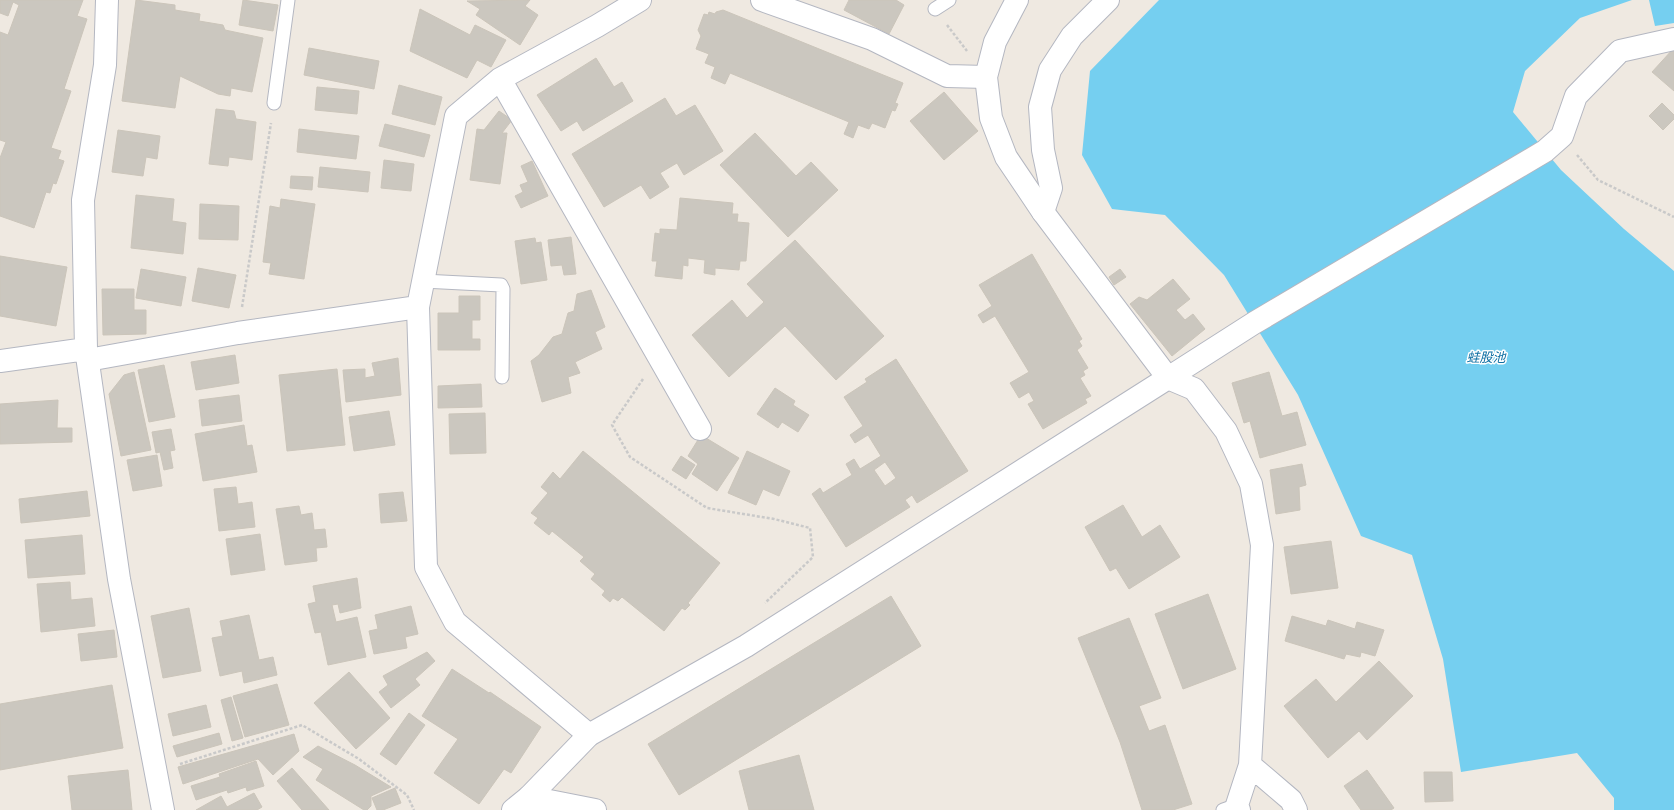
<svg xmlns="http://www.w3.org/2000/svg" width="1674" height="810" viewBox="0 0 1674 810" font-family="Arial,'Noto Sans JP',sans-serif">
  <rect width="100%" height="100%" fill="#efe9e1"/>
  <!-- water -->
  <path fill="#75cff0" d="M1159,0h473l-52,18 -55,53 -12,41 48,58 63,59 50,42v539h-60v-12l-37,-45 -116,19 -18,-113 -31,-104 -51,-19 -63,-141 -74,-120 -59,-60 -53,-6 -30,-54 8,-84z
    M1649,0h25v23l-19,3z"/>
  <!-- building -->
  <path fill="#cbc7bf" stroke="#cbc5ba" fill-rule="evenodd" d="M0,0h83l-6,16 10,3 -23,70 7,2 -20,57 10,3 -3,8 6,2 -8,23 -3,-1 -3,10 -4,-1 -12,36 -34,-12v-58l6,-16 -6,-2v-108l8,3 11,-30 -6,-3 -5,14 -8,-3z
    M136,0l39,5v5l25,4 -1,7 24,4 2,5 38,8 -11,54 -21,-4 -1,8 -12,-2 -38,-18 -5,32 -53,-7z
    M243,0l35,5 -5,26 -34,-6z
    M530,0l-5,6 13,9 -18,30 -44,-30 4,-6 -13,-8z
    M849,0h47l8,5 -15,29 -45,-24z
    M420,9l50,26 5,-10 31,15 -15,27 -14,-7 -10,18 -57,-27z
    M723,10l180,73 -8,20 3,1 -3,7 -3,-1 -7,18 -13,-5 -3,6 -11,-4 -5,13 -9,-4 5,-12 -119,-49 -5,11 -14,-6 4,-11 -10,-4 4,-9 -13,-5 5,-13 -3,-6 6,-16 4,1 1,-3 6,2 1,-2z
    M309,48l70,13 -5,28 -70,-14z
    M1673,49l1,1v41l-22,-19z
    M596,58l18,29 8,-5 11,19 -50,30 -6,-10 -16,10 -24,-36z
    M399,85l43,12 -7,28 -43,-11z
    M317,87l42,4 -2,23 -42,-4z
    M944,92l34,39 -34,29 -34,-39z
    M665,98l11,18 19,-11 28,46 -39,24 -7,-12 -17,10 9,14 -19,12 -9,-14 -37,22 -32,-53z
    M1662,103l12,12v4l-11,11 -14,-14z
    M216,109l18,2 2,8 20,3 -4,38 -23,-3 -1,9 -19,-2z
    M499,111l13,9 -10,13h5l-7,51 -30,-4 7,-51 7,1z
    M385,124l45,11 -6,22 -45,-11z
    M299,129l60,7 -3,23 -59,-7z
    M118,130l42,6 -3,23 -11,-2 -3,19 -31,-4z
    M755,133l41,43 15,-14 27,28 -50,47 -68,-72z
    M384,160l30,4 -3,27 -30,-3z
    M532,161l16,35 -27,12 -6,-12 8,-4 -3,-7 8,-3 -7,-16z
    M320,167l50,5 -2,20 -50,-5z
    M291,176l22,1 -1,13 -22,-2z
    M136,195l38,4 -2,22 14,2 -3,31 -52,-6z
    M680,198l53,5 -1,11h6l-1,8 12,1 -3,38h-6l-1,9 -24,-2v7l-11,-2 1,-13 -17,-2v8l-5,-1 -1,14 -27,-3 2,-15h-5l3,-28 5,1v-5l17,1z
    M281,199l34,5 -11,75 -35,-5 2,-11 -8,-1 7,-56 10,2z
    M200,204l39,2 -1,34 -39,-1z
    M571,237l5,37 -12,1 -2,-10 -11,1 -3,-26z
    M535,238l1,5 5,-1 6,38 -26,4 -6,-43z
    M795,240l89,96 -48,44 -51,-54 -56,51 -37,-42 40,-35 15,18 17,-16 -17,-18z
    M1032,254l50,85 -3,2 3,5 -5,4 11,18 -5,3 2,4 -5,3 11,18 -6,3 2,4 -44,26 -15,-25 6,-3 -5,-9 -10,6 -9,-15 19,-11 -34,-56 -12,7 -5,-8 14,-9 -13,-21z
    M0,256l67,11 -11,59 -56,-10z
    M198,268l38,7 -7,33 -37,-7z
    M141,269l45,8 -5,29 -45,-8z
    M1120,269l6,8 -12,8 -5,-8z
    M1173,279l17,20 -14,11 9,10 8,-6 12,15 -33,27 -42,-52 9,-7 8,3z
    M102,289h32v21h12v24l-43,1z
    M591,290l14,37 -10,5 7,17 -27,13 5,11 -12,4 3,16 -29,9 -11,-41 8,-6 14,-18 9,-3 6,-21 6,-2 3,-17z
    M459,296h21v24h-8v19h8v11h-42v-37h21z
    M235,355l4,28 -43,7 -5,-28z
    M398,358l3,37 -55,7 -3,-32 22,-1v9l10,-2 -3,-13z
    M896,359l72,112 -51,32 -5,-8 -7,5 5,7 -64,40 -34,-53 8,-6 3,5 29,-18 -6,-11 8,-5 6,10 21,-13 -13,-21 -13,8 -5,-8 13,-9 -19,-29 23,-15 -2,-3zM885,462l11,16 -11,8 -11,-16z
    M164,365l11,52 -26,5 -11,-52z
    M337,369l8,76 -58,6 -8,-76z
    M134,372l17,78 -30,6 -12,-62 15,-19z
    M1269,372l13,44 15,-4 9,33 -46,13 -10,-37 -6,2 -12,-40z
    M481,384l1,23 -44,1v-22z
    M775,388l20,13 -2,4 16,10 -11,17 -16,-10 -4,6 -21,-14z
    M239,395l3,26 -40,5 -3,-26z
    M58,400l-1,28h15v14l-72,2v-40z
    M389,411l6,34 -41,6 -5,-34z
    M485,413l1,40 -36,1 -1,-40z
    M244,425l3,21 5,-1 5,27 -54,9 -8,-47z
    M171,429l4,21 -5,1 3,17 -9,2 -4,-18 -4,1 -4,-21z
    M701,435l38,23 -22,33 -25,-17 6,-10 -10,-8z
    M583,451l137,112 -32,40 2,2 -5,5 -3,-2 -18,23 -42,-34 -4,4 -5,-3 -3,4 -8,-7 3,-4 -14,-12 4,-5 -15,-13 4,-4 -32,-26 -3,4 -15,-12 4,-5 -7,-5 17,-20 -7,-6 12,-15 7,7z
    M747,451l43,20 -11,25 -16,-7 -7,16 -28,-12z
    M157,455l5,31 -29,5 -6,-31z
    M681,456l14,9 -9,14 -14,-9z
    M1302,464l4,21 -7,2 1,23 -24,4 -6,-44z
    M236,487l2,17 14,-2 3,25 -36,4 -5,-42z
    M87,491l3,25 -69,7 -2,-24z
    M403,492l4,29 -26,2 -2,-29z
    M1123,505l19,32 18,-12 20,32 -51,32 -13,-21 -6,3 -25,-44z
    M299,506l2,9 11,-2 2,17 11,-1 2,18 -11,1 1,13 -32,4 -9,-56z
    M260,534l5,36 -34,5 -5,-36z
    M82,535l3,39 -57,4 -3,-38z
    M1331,541l7,47 -47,6 -7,-47z
    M357,578l4,30 -21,5 -2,-9 -6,1 4,17 21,-5 9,40 -38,8 -7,-33 -6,1 -7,-29 8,-2 -3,-16z
    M70,582l1,18 21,-2 3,28 -54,6 -4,-48z
    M1208,594l28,75 -53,20 -28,-75z
    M891,596l30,50 -242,149 -31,-51z
    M411,606l7,28 -13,3 2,11 -33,6 -5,-23 9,-2 -3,-14z
    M189,608l12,63 -38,7 -12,-62z
    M249,615l10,45 14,-3 4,18 -33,8 -2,-12 -22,5 -8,-38 11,-2 -3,-15z
    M1292,616l34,10 2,-6 27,9 2,-7 27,8 -9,26 -14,-4 -1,5 -14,-3 -2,5 -59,-18z
    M1129,618l32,80 -22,8 10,25 16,-6 27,79 -19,6h-31l-22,-68 -42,-104z
    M114,630l3,27 -36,4 -3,-27z
    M427,652l8,9 -20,18 5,6 -29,23 -12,-16 9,-7 -5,-9z
    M1379,661l34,35 -46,44 -8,-9 -31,27 -44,-52 32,-27 20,23z
    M452,669l37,24 1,-1 51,35 -30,46 -7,-4 -25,35 -45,-31 24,-34 -36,-23z
    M349,672l41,46 -34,31 -42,-46z
    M277,684l12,41 -44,12 -12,-41z
    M112,685l11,63 -123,22v-66z
    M231,697l12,41 -11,3 -11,-41z
    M206,705l5,22 -38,9 -5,-22z
    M409,713l16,12 -29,40 -16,-11z
    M219,733l3,11 -45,13 -4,-11z
    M294,734l5,17 -26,24 -15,-16 -75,25 -5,-17z
    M318,746l37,19 36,22 -20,9v10l-4,4h-3l-48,-30 7,-11 -20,-12z
    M799,755l15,55h-65l-10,-39z
    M256,761l8,25 -17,5 -1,-4 -18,6 -1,-3 -31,10 -5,-14 29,-9 -1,-3z
    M292,768l37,42h-27l-25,-29z
    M128,770l4,40h-60l-4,-34z
    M1367,770l27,38 -3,2h-30l-17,-24z
    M1424,772h28l1,29 -28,1z
    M395,788l6,15 -18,7h-6l-5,-12z
    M254,793l8,14 -5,3h-61l25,-14 6,11z"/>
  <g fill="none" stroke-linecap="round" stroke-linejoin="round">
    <!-- service casing -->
    <g stroke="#b4b7c1" stroke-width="15">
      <path id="service" d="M935,9l14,-9
        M274,103l14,-103
        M423,281l78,4 2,4 -1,88
        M1223,810l14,-5"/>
    </g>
    <!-- minor casing -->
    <g stroke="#b4b7c1" stroke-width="24">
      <path id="minor" d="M107,0l-2,65 -22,135 3,149 33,230 44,231
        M762,0l110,39 75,37 39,1
        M500,79l200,350
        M1043,212l8,-24 -8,-38 -3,-43 10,-37 22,-34 36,-36
        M88,360l150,-27 180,-26
        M0,361l86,-12
        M1168,378l86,-55 291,-172 17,-15 14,-40 44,-45 54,-12
        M1168,378l26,11 32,42 25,53 11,61 -12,220 41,35 5,10
        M589,735l-134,-113 -29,-55 -8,-260 38,-191 44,-37 97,-53 43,-26
        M533,810l-4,-13 66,13
        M1239,810l-2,-5 13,-40"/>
    </g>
    <!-- tertiary casing -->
    <g stroke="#b4b7c1" stroke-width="24">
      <path id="tertiary" d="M513,810l16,-13 60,-62 157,-89 422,-268 -125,-166 -37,-55 -15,-39 -5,-41 9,-35 22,-42"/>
    </g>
    <!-- path -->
    <path stroke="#c9c9c9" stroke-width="2.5" stroke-dasharray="3 2" stroke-linecap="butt" d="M947,25l20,26
      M1577,155l21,25 76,37
      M242,307l29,-184
      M643,379l-31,46 18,32 77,51 67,11 36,9 3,29 -48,46
      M180,764l122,-39 57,34 48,36 7,15"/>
    <!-- service -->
    <use href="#service" stroke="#fff" stroke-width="13"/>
    <!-- minor -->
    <use href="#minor" stroke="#fff" stroke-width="22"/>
    <!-- tertiary -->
    <use href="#tertiary" stroke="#fff" stroke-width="22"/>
  </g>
  <g text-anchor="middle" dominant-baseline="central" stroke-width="3" stroke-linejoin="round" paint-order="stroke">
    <!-- water labels -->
    <g font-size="13" font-style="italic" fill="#0d6fa3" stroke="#fff">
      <text x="1486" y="357">蛙股池</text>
    </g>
  </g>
</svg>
